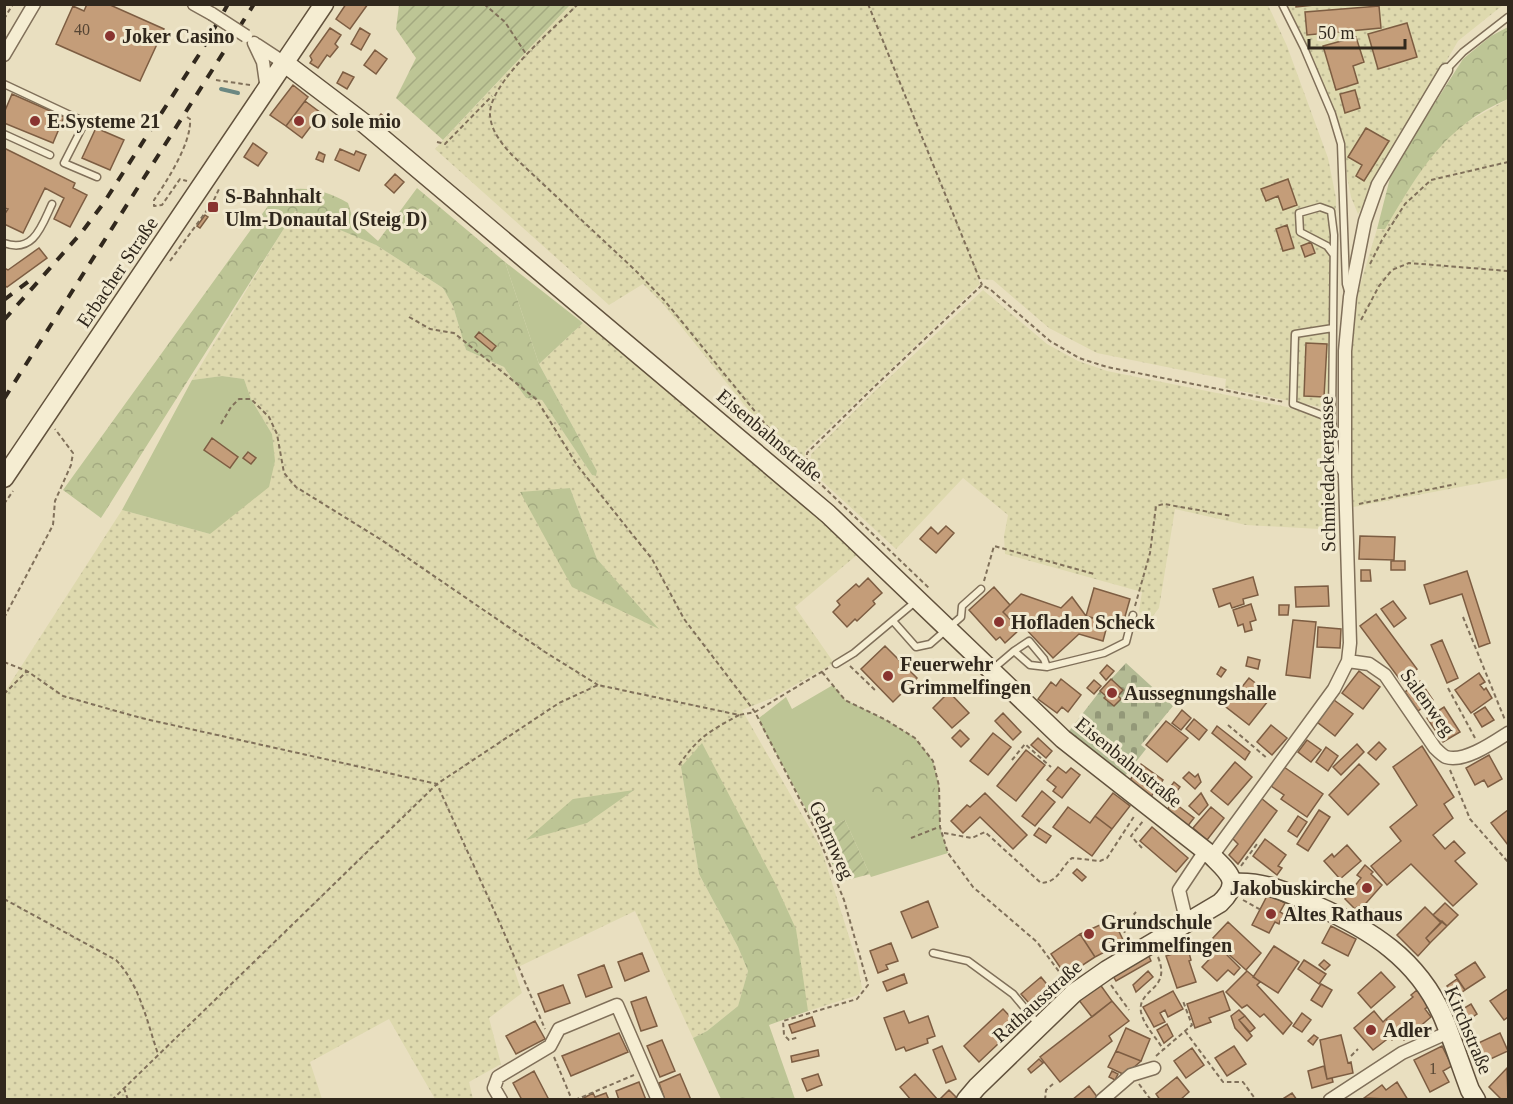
<svg xmlns="http://www.w3.org/2000/svg" width="1513" height="1104" viewBox="0 0 1513 1104" font-family="Georgia,serif">
  <defs>
    <pattern id="farmland-dots" width="8" height="8" patternUnits="userSpaceOnUse" patternTransform="scale(1.5)"><rect width="8" height="8" fill="#ded9ae"/><path d="M2 2h.1M6 6h.1" fill="none" stroke="#bfba95" stroke-width="1.8" stroke-linecap="round"/></pattern>
    <pattern id="forest-crowns" width="20" height="18" patternUnits="userSpaceOnUse" patternTransform="scale(1.5)"><rect width="20" height="18" fill="#bdc595"/><path d="M2 6a3 3 0 1 1 6 0M12 15a3 3 0 1 1 6 0" fill="none" stroke="#a3a980"/></pattern>
    <pattern id="cemetery-stones" width="16" height="16" patternUnits="userSpaceOnUse" patternTransform="scale(1.5)"><rect width="16" height="16" fill="#b4bb94"/><path d="M2 7V4a2 2 0 0 1 4 0v3zM10 15v-3a2 2 0 0 1 4 0v3z" fill="#939878"/></pattern>
    <pattern id="garden-furrows" width="10" height="10" patternUnits="userSpaceOnUse" patternTransform="scale(1.5)"><rect width="10" height="10" fill="#bdc595"/><path d="M-1 1l2-2M0 10L10 0M9 11l2-2" fill="none" stroke="#a3a980"/></pattern>
  </defs>
  <rect width="100%" height="100%" fill="#e9dfc0"/>
  <!-- farmland -->
  <path fill="url(#farmland-dots)" fill-rule="evenodd" d="M570,5h698l19,41 41,112 8,40v212l-111,-22 1,-9 -129,-26 -48,-25 -56,-48 -15,-1 2,5 -175,167 -1,21 -41,-44 -100,-124 -20,-20 -34,21 -174,-156z
    M1287,5h216l-45,36 -100,173 -7,-17 -4,-20 -2,-34 -14,-42z
    M1508,99v379l-160,30 2,-161 4,-42 23,-76 4,1 51,-76 30,-29z
    M295,210l81,35 67,43 10,18 13,44 38,17 22,31 16,2 50,75 4,1 1,-5 -58,-107 44,-41 51,38 186,157 38,36 -63,53 39,56 -62,35 -30,12 79,138 36,114 5,26 -4,7 -50,16 -3,-11 -124,-233 18,107 39,73 10,24 -10,35 -31,25 -14,7 -58,-127 -121,58 8,24 -33,25 12,46 -32,18 4,17h-38l-46,-80 -79,43 12,37h-317l-1,-406 118,-183 88,24 62,-100 -21,-35 -7,-20 -22,-3 -30,4zM570,488l27,71 60,69 -137,-135z
    M983,290l64,54 31,17 29,10 180,36 42,14 9,109 -92,-5 -71,-16 -16,99 -10,13 -10,-10 3,-19 -137,-38 -1,-18 4,-21 -45,-37 -67,71 -86,-79 1,-16 64,-63z"/>
  <!-- grass -->
  <path fill="#bdc595" d="M505,262l78,61 -44,41z
    M222,376l22,3 7,20 21,35 3,27 -6,26 -59,47 -88,-24 70,-130z
    M833,685l12,15 41,20 29,18 18,23 6,25 1,41 8,26 -77,24 -26,-57 -27,11 -56,-104 -3,-9 27,-21 6,12z"/>
  <!-- forest -->
  <path fill="url(#forest-crowns)" d="M1508,27v72c-63,26 -90,74 -123,130h-8l13,-51 29,-50 44,-69 28,-23z
    M417,188l88,74 34,102 58,107 -1,5 -4,-1 -50,-75 -16,-2 -22,-31 -38,-17 -13,-44 -10,-18 -67,-43 -81,-34 -194,307 -38,-28 215,-298c25,-7 48,-2 70,11l5,16 25,22z
    M570,488l27,71 62,70 -87,-42 -52,-95z
    M702,743l73,140 21,46 12,82 -39,14 26,74h-74l-28,-61 14,-7 31,-25 10,-35 -10,-24 -39,-73 -18,-107z
    M921,756l14,32 3,33 -33,16 -42,-50 28,-25z
    M634,790l-47,33 -61,17 47,-41z"/>
  <!-- cemetery -->
  <path fill="url(#cemetery-stones)" d="M1126,663l47,43 -32,39 5,4 -25,32 -55,-46 34,-44z"/>
  <!-- garden -->
  <path fill="url(#garden-furrows)" d="M399,5v-1l171,1 -127,135 -47,-42 20,-40 -20,-29z
    M845,820l26,57 -1,-3 -30,8 -22,-51z"/>
  <g fill="none" stroke-linecap="round" stroke-linejoin="round">
    <!-- stream -->
    <path stroke="#6b8882" stroke-width="4" d="M221,89l17,4"/>
  </g>
  <!-- building -->
  <path fill="#c49d79" stroke="#7d5d42" stroke-width="1.5" d="M87,4h21l56,25 -24,52 -84,-37 17,-38 11,5z
    M346,4h22l-18,25 -14,-10z
    M1296,4h28l-28,3z
    M1379,6l2,22 -74,7 -2,-23z
    M1407,23l10,34 -39,12 -10,-35z
    M330,28l11,7 -6,9 3,3 -8,10 -3,-2 -9,13 -8,-5 2,-3 -2,-4z
    M360,28l10,6 -9,16 -10,-6z
    M1356,37l8,25 -11,4 5,17 -22,7 -13,-44z
    M375,50l12,9 -11,15 -12,-9z
    M343,72l11,5 -7,12 -10,-6z
    M293,85l15,12 -22,29 -16,-11z
    M1355,90l5,18 -15,5 -5,-19z
    M12,94l52,23 -11,26 -49,-20v-10z
    M305,101l16,12 -19,25 -16,-12z
    M381,114l8,7 -4,6 -9,-7z
    M96,128l28,12 -14,30 -28,-12z
    M1366,128l23,13 -25,40 -8,-5 6,-11 -14,-8z
    M253,143l14,10 -9,13 -14,-9z
    M4,148l71,35 -2,5 14,7 -17,32 -16,-8 10,-21 -19,-10 -22,45 -19,-9v-9l4,-6 -4,-1z
    M340,149l14,6 2,-4 10,4 -7,16 -24,-11z
    M319,152l6,3 -2,7 -7,-3z
    M395,174l9,8 -10,11 -9,-8z
    M1288,179l9,26 -14,5 -5,-14 -12,5 -5,-12z
    M366,212l9,5 -4,7 -9,-5z
    M205,215l3,2 -8,11 -3,-2z
    M1287,225l7,23 -11,3 -7,-22z
    M1311,242l4,11 -10,4 -4,-11z
    M39,248l8,10 -40,29 -3,-2v-17l4,2z
    M479,332l17,14 -4,5 -17,-14z
    M1306,343l21,1 -3,53 -20,-1z
    M212,438l26,19 -8,11 -26,-18z
    M248,452l8,6 -5,6 -8,-6z
    M946,526l8,7 -18,20 -16,-14 11,-12 7,7z
    M1360,536l35,1 -1,23 -35,-1z
    M1391,561h14v9h-14z
    M1361,570h9l1,11h-10z
    M1467,571l23,72 -11,4 -17,-53 -32,10 -6,-19z
    M1253,577l5,18 -15,4 1,5 -12,4 -2,-5 -11,4 -6,-18z
    M868,578l14,15 -9,8 2,3 -18,17 -2,-2 -8,8 -14,-15 7,-7 -3,-4 19,-17 3,3z
    M1328,586l1,20 -33,1 -1,-20z
    M994,587l16,18 -7,7 17,17 -15,14 -5,-6 -4,3 -27,-30z
    M1094,588l36,11 -8,28 -36,-11z
    M1021,594l40,14 11,-11 14,19 22,6 -5,19 -24,-7 -26,24 -30,-32 -3,3 -17,-17z
    M1393,601l13,17 -12,9 -13,-18z
    M1251,604l5,16 -6,2 2,8 -7,2 -2,-8 -5,2 -5,-16z
    M1279,605h10l-1,10h-9z
    M1376,614l41,55 -16,12 -41,-55z
    M1293,620l23,2 -6,56 -24,-3z
    M1318,627l23,2 -1,19 -23,-1z
    M1442,640l16,38 -11,5 -16,-38z
    M885,646l32,32 -24,24 -32,-33z
    M1248,657l12,3 -2,9 -12,-3z
    M1107,665l7,6 -8,9 -6,-7z
    M1221,667l5,3 -5,7 -4,-3z
    M1359,671l21,16 -17,22 -21,-16z
    M1479,673l6,9 -5,3 4,5 2,-2 6,10 -21,15 -16,-23z
    M1249,678l23,18 -23,29 -23,-18z
    M1061,679l20,16 -13,17 -6,-5 -5,6 -19,-14 13,-17 5,4z
    M1111,679l12,11 -5,6 3,3 -7,7 -10,-8 2,-2 -6,-5z
    M1094,680l7,6 -7,8 -7,-6z
    M1420,681l13,19 -15,11 -13,-19z
    M949,692l20,21 -17,15 -19,-20z
    M1334,700l19,14 -18,22 -18,-14z
    M1444,707l16,25 -17,10 -16,-24z
    M1485,707l9,13 -12,7 -8,-13z
    M1182,710l9,8 -10,12 -9,-7z
    M1003,713l18,19 -8,8 -18,-19z
    M1194,719l13,11 -8,10 -13,-11z
    M1166,721l22,17 -21,24 -21,-17z
    M1271,725l16,13 -15,17 -15,-13z
    M1217,726l33,26 -5,8 -33,-27z
    M960,730l9,9 -8,8 -9,-9z
    M993,733l18,14 -23,28 -18,-14z
    M1038,738l14,13 -6,7 -15,-13z
    M1307,740l14,10 -10,12 -13,-10z
    M1379,742l7,7 -10,11 -8,-7z
    M1357,744l7,8 -23,23 -8,-8z
    M1422,746l32,51 -10,7 9,14 -20,17 12,14 9,-8 11,12 -10,8 22,23 -24,22 -42,-42 -24,21 -16,-19 30,-25 -11,-14 27,-22 -24,-38z
    M1326,747l12,9 -10,15 -12,-9z
    M1026,750l19,15 -29,36 -19,-15z
    M1489,755l13,24 -14,8 -4,-7 -9,5 -9,-17z
    M1235,762l17,15 -24,28 -17,-14z
    M1141,764l22,16 -13,18 -22,-15z
    M1359,764l20,20 -31,31 -19,-20z
    M1058,767l8,6 5,-5 9,7 -18,23 -9,-7 3,-4 -9,-7z
    M1284,767l39,27 -16,23 -26,-18 3,-4 -13,-9z
    M1189,772l6,5 3,-3 3,8 -6,7 -12,-11z
    M1174,782l6,5 -10,14 -7,-4z
    M1042,791l13,11 -20,24 -13,-10z
    M985,793l42,42 -14,14 -33,-32 -17,16 -12,-12 16,-16 3,2z
    M1113,793l17,13 -18,23 -17,-13z
    M1201,793l7,12 -9,10 -10,-9z
    M1261,798l16,13 -39,53 -9,-9 9,-11 -6,-6z
    M1173,802l21,16 -7,9 -21,-16z
    M1068,807l22,16 5,-7 17,13 -20,27 -39,-29z
    M1211,807l13,11 -17,22 -14,-12z
    M1319,810l11,7 -22,34 -11,-7z
    M1508,810v35l-17,-22z
    M1298,816l9,6 -10,15 -9,-6z
    M1152,827l36,31 -12,14 -36,-31z
    M1039,828l12,8 -5,7 -12,-8z
    M1265,839l21,16 -8,11 4,2 -5,7 -24,-19z
    M1347,845l14,16 -21,18 -16,-18 8,-7 2,3z
    M1365,865l8,7 -2,2 11,11 -22,25 -3,-3 -2,2 -10,-10 16,-21 -4,-3z
    M1077,869l9,8 -4,4 -9,-8z
    M1268,894l17,9 -5,9 7,4 -4,6 -3,-1 -1,3 -4,-2 -6,11 -17,-8z
    M928,901l10,26 -26,11 -11,-26z
    M1445,903l13,12 -11,11 -14,-11z
    M1292,906l7,4 -5,10 -7,-4z
    M1425,907l16,16 -15,15 4,5 -12,13 -21,-21z
    M1113,919l11,23 -29,15 -15,-23z
    M1442,921l5,5 -17,17 -4,-5z
    M1228,922l33,31 -15,17 -34,-31z
    M1331,926l25,13 -8,17 -26,-13z
    M1080,934l15,23 -29,19 -15,-22z
    M1190,937l5,6 -7,6 -11,4 -2,-5z
    M891,943l7,18 -12,4 2,4 -10,4 -8,-22z
    M1274,946l25,16 -21,31 -25,-16z
    M1220,948l20,20 -6,7 -6,-5 -11,11 -15,-14z
    M1188,949l3,11 -2,1 7,21 -19,6 -11,-32z
    M642,953l7,18 -24,10 -7,-19z
    M1148,954l3,7 -35,20 -4,-7z
    M1304,960l22,14 -7,10 -21,-15z
    M1324,960l6,5 -5,5 -6,-5z
    M1475,962l10,15 -20,13 -10,-15z
    M604,965l8,22 -26,10 -8,-22z
    M1148,971l5,6 -17,15 -3,-7z
    M1247,971l13,11 -3,3 35,38 -9,11 -19,-20 -4,3 -13,-12 -5,3 -16,-16z
    M1381,972l14,15 -24,21 -13,-15z
    M904,974l3,9 -20,8 -4,-9z
    M1041,977l13,16 -19,17 -14,-16z
    M1457,979l8,11 -10,7 -8,-11z
    M1099,983l13,18 -20,16 -14,-18z
    M1321,984l11,6 -10,17 -11,-7z
    M563,985l7,18 -25,9 -7,-18z
    M1508,989v28l-4,3 -14,-19z
    M1417,990l13,15 -5,4 6,8 -27,23 -18,-21 27,-22 -2,-2z
    M1173,991l10,18 -15,8 -3,-7 -5,3 5,9 -11,5 -11,-20z
    M1223,991l7,19 -21,8 2,4 -16,6 -8,-24z
    M646,997l11,29 -16,5 -10,-29z
    M1112,1001l17,20 -20,15 3,5 -52,41 -20,-25z
    M1471,1004l6,10 -9,6 -7,-10z
    M1003,1009l15,16 -39,37 -15,-16z
    M1239,1010l6,6 -6,4 13,16 -5,5 -12,-13 -4,-12z
    M904,1011l5,12 19,-7 7,20 -8,3 1,4 -22,8 -2,-4 -8,3 -12,-32z
    M1374,1011l9,11 3,-3 13,15 -7,6 -2,-3 -17,13 -19,-22z
    M1302,1013l9,7 -9,12 -9,-6z
    M1245,1016l10,12 -5,4 -11,-12z
    M812,1017l3,9 -23,7 -3,-8z
    M535,1021l10,18 -29,15 -10,-18z
    M1167,1024l6,12 -9,7 -7,-13z
    M1126,1028l24,11 -9,22 -25,-10z
    M619,1033l9,19 -57,24 -9,-20z
    M1500,1033l8,18 -24,11 -8,-18z
    M1314,1035l4,3 -5,7 -5,-4z
    M1341,1035l7,28 3,-1 2,11 -26,6 -7,-39z
    M662,1040l13,31 -15,6 -13,-31z
    M942,1046l14,33 -10,4 -13,-33z
    M1234,1046l12,18 -19,12 -12,-18z
    M1442,1046l10,20 -9,5 6,11 -19,10 -16,-32z
    M1192,1048l12,17 -18,13 -12,-17z
    M818,1050l1,6 -27,6 -1,-6z
    M1116,1051l25,10 -16,14 -17,-8z
    M1039,1059l4,4 -12,10 -3,-4z
    M1324,1066l3,13 5,-1 1,4 -21,6 -4,-17z
    M1507,1068l1,32h-6l-13,-13z
    M534,1071l15,29h-27l-9,-17z
    M1112,1071l6,3 -3,6 -6,-3z
    M680,1074l11,26h-26l-6,-17z
    M818,1074l4,11 -15,6 -5,-12z
    M915,1074l23,26h-27l-11,-13z
    M1177,1077l12,15 -9,8h-20l-4,-6z
    M639,1082l7,18h-27l-3,-9z
    M1397,1082l11,18 -44,-2 18,-13 4,5z
    M1089,1086l9,12 -2,2h-24z
    M949,1090l7,7 -3,3h-14z
    M593,1093l2,4 11,-4 3,7h-29z
    M1292,1093l5,7h-16z"/>
  <g fill="none" stroke-linecap="round" stroke-linejoin="round">
    <!-- lane casing -->
    <g stroke="#80705a" stroke-width="9">
      <path id="lane" d="M1282,4l22,44 28,66 9,30 5,140 2,7
        M1446,70l17,-18 45,-35
        M4,84l81,38 -21,41 33,14
        M4,134l46,21
        M4,243c30,11 38,-18 48,-39
        M1333,328l-38,6 -2,70 39,15 5,46 6,10
        M1332,419l2,-184 -3,-24 -11,-4 -21,6 1,19 27,14 6,8
        M893,621l23,26 14,-3 31,-27 1,-11 19,-17
        M1014,651l15,-10 15,18 3,8
        M836,664l18,-11 61,-51
        M994,668l20,-17 16,14 17,2 57,-14 22,-11 7,-27
        M933,953l35,8 45,33 25,30"/>
    </g>
    <!-- street casing -->
    <g stroke="#80705a" stroke-width="15">
      <path id="street" d="M194,4l18,10
        M254,43l9,19 4,28
        M257,45l29,19
        M4,55l30,-51
        M1348,661l21,3 16,11 50,73c3,3 8,8 11,9 18,6 48,-15 62,-24
        M1212,856l122,-167 14,-28 2,-18 -5,-166v-126l5,-54 15,-76 13,-37 68,-114
        M1190,922l-6,-11 -5,-21 26,-39
        M501,1100l-7,-12 4,-11 52,-31 9,-17 58,-24 41,95
        M1102,1100l29,-25 23,-7
        M1330,1100l72,-47 47,-21"/>
    </g>
    <!-- secondary casing -->
    <g stroke="#62523d" stroke-width="21">
      <path id="secondary" d="M286,64l79,60 463,390 235,225 149,117c17,17 30,26 8,47l-113,67 -33,23 -97,94 -11,13
        M4,478l320,-474
        M1233,883c30,-2 55,9 82,22 55,24 103,54 128,112 10,24 18,49 27,73l6,10"/>
    </g>
    <!-- path -->
    <path stroke="#80705a" stroke-width="2" stroke-dasharray="4.5 3" stroke-linecap="butt" d="M484,4l21,18 21,32
      M578,4c-23,24 -90,79 -88,111 1,16 12,29 22,40l123,115 30,31 101,124 40,45 124,119
      M868,4l114,281
      M4,19l9,-15
      M216,80l34,5
      M187,117l3,2c2,23 -23,62 -36,81v6l8,-1 18,-26 7,2
      M437,142l8,2 47,-48
      M170,261l43,-59 6,-13
      M1370,264l12,-24 23,-36 26,-24 77,-18
      M409,317l21,12 24,4 83,67 40,65 75,94 32,60 71,93 61,119 28,69 24,85 -11,14 -74,22 1,14 5,5 10,-3
      M1361,320l18,-34 13,-16 17,-7 99,8
      M221,424l10,-17 8,-8h12l18,18 8,17 7,39 12,14 84,52 165,113 53,33
      M806,470l1,-17 66,-65 109,-103 9,5 59,51 29,17 28,9 177,35
      M4,504l9,-13
      M1359,504l97,-20
      M984,581l10,-35 100,28
      M1135,606l15,-53 6,-47 8,-2 68,12
      M1463,617l42,103
      M4,618l49,-93 2,-24 16,-36 2,-12 -18,-24
      M4,662l23,9 36,25 78,22 296,66 65,144 43,101
      M850,666l26,25
      M822,672l23,28 41,20 29,18 18,23 6,25 1,41 8,26 25,34 64,55 29,39
      M1448,688l27,50
      M4,694l23,-23
      M1228,725l40,34
      M1012,760l13,-16 26,23
      M679,765c19,-28 31,-34 60,-50
      M1450,770l20,49 38,43
      M944,833l28,5 13,-6 56,51c18,-1 19,-15 31,-25l28,3 7,-3 28,-43
      M911,838l28,-11
      M1142,848l-11,-12 12,-15
      M1241,866l16,-22 3,2
      M4,899l112,61c24,25 31,62 42,94
      M1243,900l18,10
      M1127,940l-4,-13 13,-15
      M1158,957c14,34 -21,31 -17,55 3,14 15,25 22,37
      M1111,985l18,25
      M1185,1031l38,51h20l13,18
      M1156,1056l36,-31 -9,-24
      M1351,1056l7,-7
      M554,1057l18,43
      M1139,1084l12,16
      M124,1088l4,12
      M112,1100l325,-316 122,-81 39,-18 141,30 16,-3 73,-44
      M575,1100l59,-25
      M1045,1100l1,-10 7,-6"/>
    <!-- lane -->
    <use href="#lane" stroke="#f5edd2" stroke-width="6"/>
    <!-- street -->
    <use href="#street" stroke="#f5edd2" stroke-width="12"/>
    <!-- secondary -->
    <use href="#secondary" stroke="#f5edd2" stroke-width="18"/>
    <!-- rail -->
    <path stroke="#31281d" stroke-width="4" stroke-dasharray="10 10" stroke-linecap="butt" d="M4,300l25,-19
      M4,320l78,-88 21,-28 99,-154 26,-46
      M4,399l250,-395"/>
    <!-- street-bridge casing -->
    <g stroke="#80705a" stroke-width="15" stroke-linecap="butt">
      <path id="street-bridge" d="M212,14l34,22"/>
    </g>
    <!-- street-bridge -->
    <use href="#street-bridge" stroke="#f5edd2" stroke-width="12"/>
  </g>
  <!-- markers -->
  <g fill="#893430" stroke="#f1e9cf" stroke-width="2">
    <circle cx="110" cy="36" r="6"/>
    <circle cx="35" cy="121" r="6"/>
    <circle cx="299" cy="121" r="6"/>
    <rect x="207" y="201" width="12" height="12" rx="3"/>
    <circle cx="999" cy="622" r="6"/>
    <circle cx="888" cy="676" r="6"/>
    <circle cx="1112" cy="693" r="6"/>
    <circle cx="1367" cy="888" r="6"/>
    <circle cx="1271" cy="914" r="6"/>
    <circle cx="1089" cy="934" r="6"/>
    <circle cx="1371" cy="1030" r="6"/>
  </g>
  <g text-anchor="middle" dominant-baseline="central" stroke-width="6" stroke-linejoin="round" paint-order="stroke">
    <!-- number labels -->
    <g font-size="16" fill="#564534">
      <text x="82" y="29">40</text>
      <text x="1433" y="1068">1</text>
    </g>
    <!-- poi labels -->
    <g font-size="20" font-weight="bold" fill="#31281d" stroke="#f1e9cf" text-anchor="start">
      <text x="122" y="36">Joker Casino</text>
      <text x="47" y="121">E.Systeme 21</text>
      <text x="311" y="121">O sole mio</text>
      <text x="225" y="196">S-Bahnhalt<tspan x="225" dy="23">Ulm-Donautal (Steig D)</tspan></text>
      <text x="1011" y="622">Hofladen Scheck</text>
      <text x="900" y="664">Feuerwehr<tspan x="900" dy="23">Grimmelfingen</tspan></text>
      <text x="1124" y="693">Aussegnungshalle</text>
      <text x="1355" y="888" text-anchor="end">Jakobuskirche</text>
      <text x="1283" y="914">Altes Rathaus</text>
      <text x="1101" y="922">Grundschule<tspan x="1101" dy="23">Grimmelfingen</tspan></text>
      <text x="1383" y="1030">Adler</text>
    </g>
    <!-- street labels -->
    <g font-size="20" fill="#31281d" stroke="#f1e9cf">
      <text transform="translate(117 272) rotate(-56)">Erbacher Straße</text>
      <text transform="translate(770 435) rotate(40)">Eisenbahnstraße</text>
      <text transform="translate(1327 474) rotate(-91)">Schmiedackergasse</text>
      <text transform="translate(1428 702) rotate(54)">Salenweg</text>
      <text transform="translate(1129 762) rotate(39)">Eisenbahnstraße</text>
      <text transform="translate(832 840) rotate(66)">Gehrnweg</text>
      <text transform="translate(1037 1001) rotate(-42)">Rathausstraße</text>
      <text transform="translate(1469 1030) rotate(67)">Kirchstraße</text>
    </g>
  </g>
  <!-- border -->
  <rect width="1513" height="1104" fill="none" stroke="#31281d" stroke-width="12"/>
  <!-- scale -->
  <path d="M1309 39v9h96v-9" fill="none" stroke="#31281d" stroke-width="3"/>
  <text x="1318" y="39" font-size="18" fill="#31281d" stroke="#f1e9cf" stroke-width="4.5" paint-order="stroke">50 m</text>
</svg>
